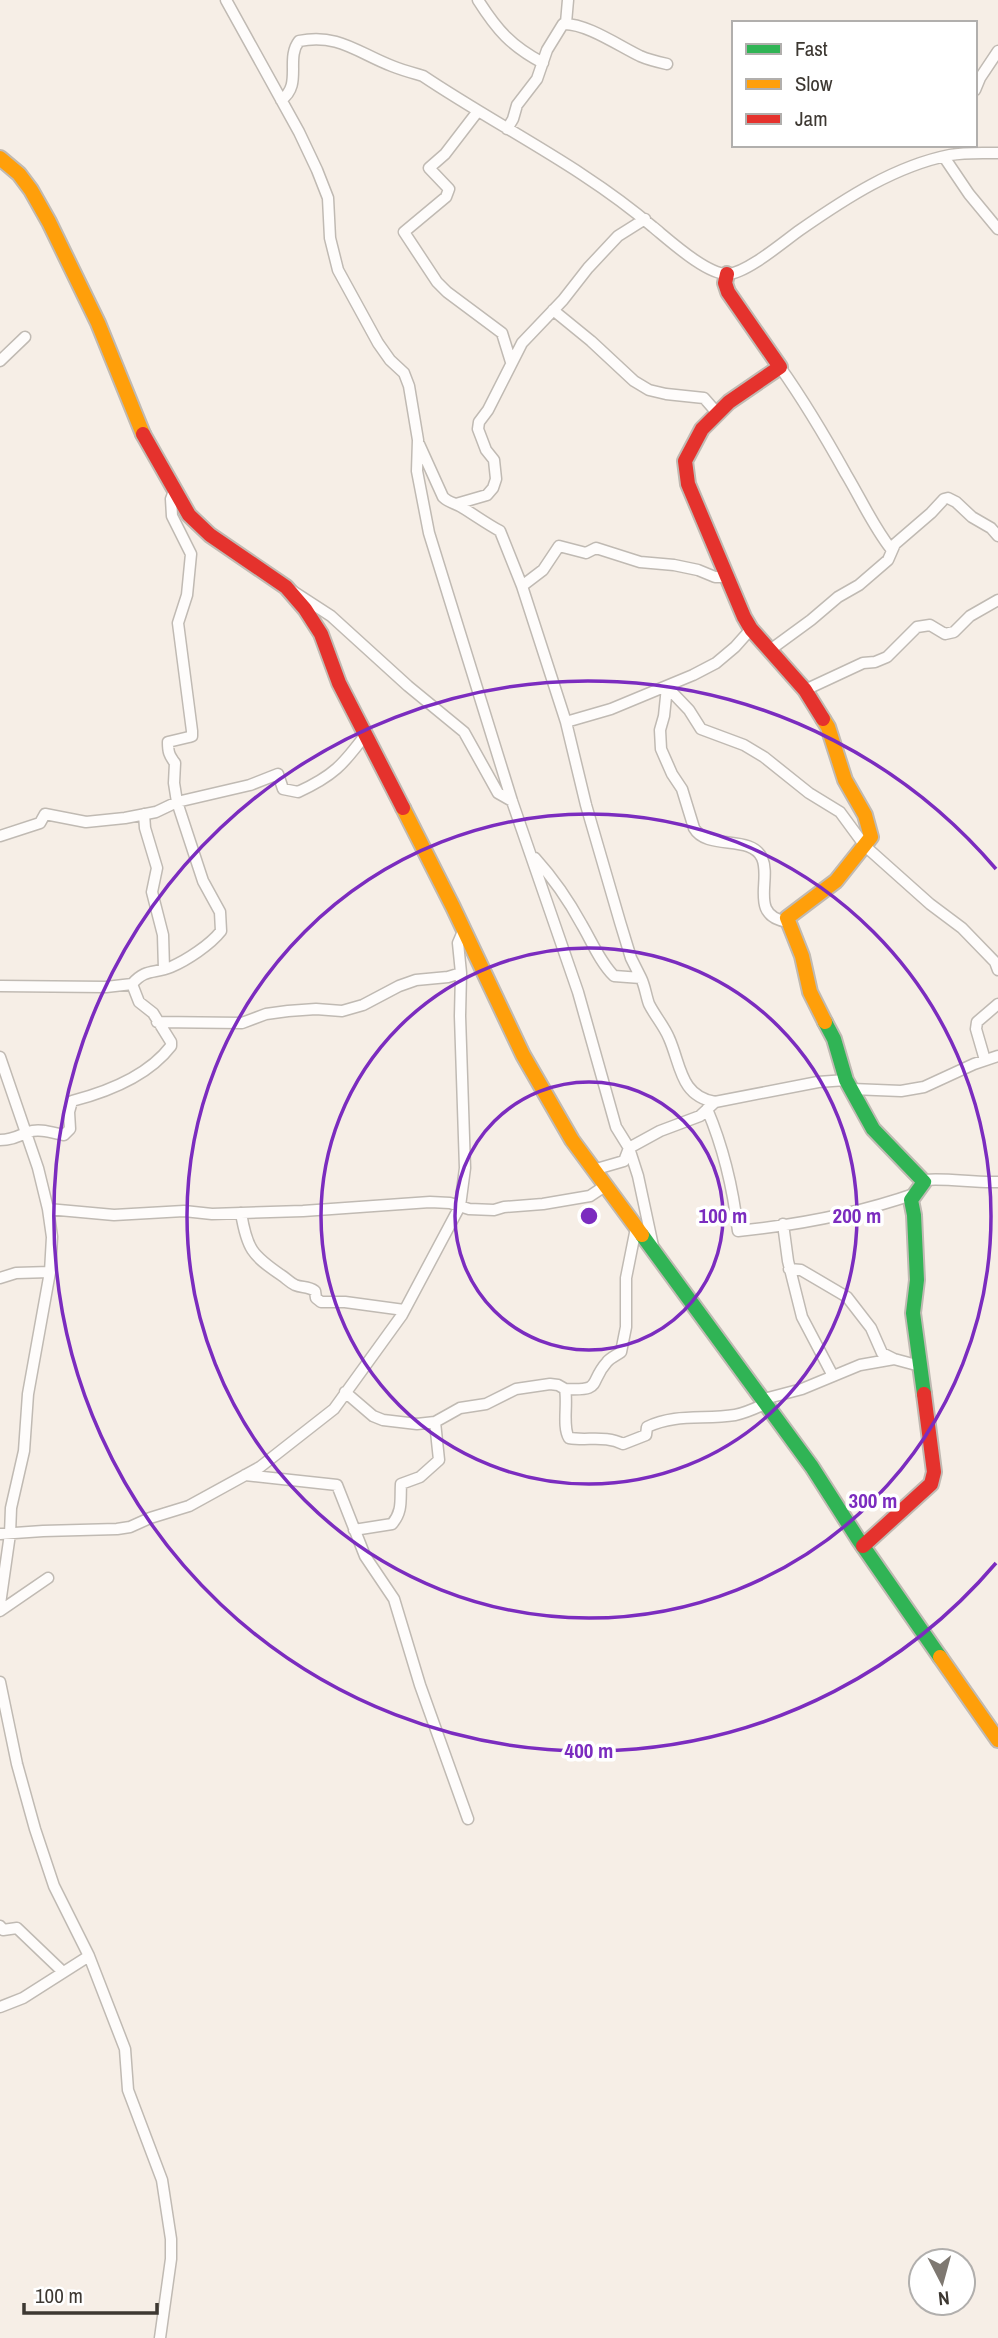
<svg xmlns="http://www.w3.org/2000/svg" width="998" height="2338" viewBox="0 0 998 2338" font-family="'Archivo Narrow',sans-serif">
  <rect width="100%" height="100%" fill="#f6eee6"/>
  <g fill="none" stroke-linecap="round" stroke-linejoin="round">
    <!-- street casing -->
    <g stroke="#c0bab3" stroke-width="13">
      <path id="street" d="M226,0l73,132 18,38 11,28 2,40 8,32 40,73 12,17 14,13 5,13 9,54 -1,31 12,62 83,268 66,191 38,135 13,21 9,28 15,70
        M478,0c19,30 33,46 65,63
        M566,23l2,-23
        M975,90l5,-12 18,-27
        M281,100c22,-15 4,-41 18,-59 39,-8 59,12 93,25 10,4 21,7 31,10 76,51 160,91 230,151 16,13 54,48 75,47 19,-1 55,-32 72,-44 46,-32 95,-64 150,-75 16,-3 33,-2 48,-2
        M478,111l-33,43 -16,14 20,21 -3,8 -42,35 33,50 10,10 55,41 9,29
        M507,129l6,-10 4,-14 20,-26 10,-29 16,-26c23,-1 56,22 77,32 9,4 18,6 27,8
        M944,157l25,37 29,35
        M553,310l38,31 43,40 15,9 17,4 38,4 14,16
        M0,361l25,-24
        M780,367c24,34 46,71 66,107 15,25 27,52 45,75
        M419,444l24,53c6,6 13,6 20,11 13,8 24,16 37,23l22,55 44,136 20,83 34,117 11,36 10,20
        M456,504l31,-9 6,-7 3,-9 -2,-19 -8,-10 -8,-21 1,-7 9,-12 34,-67 41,-43 25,-32 30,-32 27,-17
        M522,586l21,-16 16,-24 27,7 10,-5 44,14 34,3 24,5 17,7h12
        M291,590l40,26 77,70 56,46 34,61 14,8
        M770,650l41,-30 27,-23 21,-12 29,-25 7,-16 36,-31 13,-14 4,-1 8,4 16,15 19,11 7,8
        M805,690l58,-27 12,-1 12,-5 30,-30 13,-2 15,9 9,-2 16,-16 28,-16
        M566,722l45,-13 82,-34 23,-12 19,-16 16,-18
        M144,814l1,14 12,40 -5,24 11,43 1,34
        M0,836l40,-13 5,-9 41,8 39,-4 31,-6 21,-10 73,-17 28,-11 5,15 15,3c35,-16 45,-27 68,-58
        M535,858c19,21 34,43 47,67 10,17 18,37 32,51l27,2c4,8 5,18 8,26 6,12 15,22 20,34 12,27 11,58 46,64
        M788,922c-40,-6 -16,-42 -26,-64 -11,-24 -55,-7 -68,-30l-12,-39 -10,-15 -11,-25 -1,-19 4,-14 3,-29 22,23 12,19 43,16 20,12 45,36 31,19 25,34 65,58 32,24 33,34 3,8
        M0,986l106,1 26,-3c14,-16 22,-10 39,-17 16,-7 39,-22 50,-36l-1,-19 -17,-31 -26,-79 -3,-19 1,-20c-6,-8 -7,-11 -7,-21l21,-5 3,-1v-5l-14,-108 9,-28 4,-41 -19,-38 -1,-17 3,-8
        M157,1022l85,1 24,-9 22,-3 28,-2 26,2 21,-6 36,-19 17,-6 32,-3 13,-4
        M0,1057l38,111 10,41 4,28 -2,35 -22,122 -4,57 -13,57 -1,26 -10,70
        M985,1060l-9,-31 1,-7 21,-18
        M852,1089l49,2 23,-4 50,-23 24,-8
        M707,1109c17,40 26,79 31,122 60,-6 122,-18 179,-38
        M0,1140c12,0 18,-4 28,-8 12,-4 25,1 36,3l6,-6 -1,-17 3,-11c35,-9 76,-25 99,-55v-4l-18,-29 -14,-11 -7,-18
        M593,1170l31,-9 5,-13 31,-17 40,-15 15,-14 103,-20 28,-2
        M924,1180c25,-2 49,3 74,2
        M48,1209l66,6 70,-4 28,3 91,-3 127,-9 20,1 19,6 25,1 10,-3 39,-3 47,-8 15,-10
        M241,1213c6,36 11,42 40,62 5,3 8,7 14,10 7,3 13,1 20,6l1,7 5,4h24l59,8
        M783,1224l5,37 14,56 31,59
        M789,1269l12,1 46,27 24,31 11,25 12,6
        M0,1278l16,-5 34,-1
        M565,1389c39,2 23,-6 42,-27 3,-4 10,-7 14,-10l5,-25v-49l10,-50
        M345,1392l28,24 10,4 34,4 18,-2 25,-14 26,-4 30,-15 34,-5 8,1 7,4c3,15 -3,38 4,49 18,3 37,-3 54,6l23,-9 1,-8c29,-14 57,-7 88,-12 11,-2 21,-7 32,-12
        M764,1399l38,-10 58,-24 34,-6 26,7
        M245,1475l92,10 28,71 29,43 26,86 48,134
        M354,1530l38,-6c11,-13 8,-24 9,-40l19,-7 19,-17 -4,-38
        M0,1534l43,-3 74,-2 13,-2 20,-9 39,-12 71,-39 74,-58 68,-94 58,-109 5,-38 -5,-152 1,-43 -3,-30 6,-14
        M0,1611l48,-33
        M0,1682l17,82 18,65 19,57 35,70 36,93 3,41 34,90 9,59v20l-11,79
        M0,1926l3,4 14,-2 46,44
        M0,2007l23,-9 66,-42"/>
    </g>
    <!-- fast casing -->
    <g stroke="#c0bab3" stroke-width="18">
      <path id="fast" d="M825,1022l9,17 12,41 27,49 51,53 -13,18 3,15 3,65 -4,33 11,81
        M642,1235l170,232 46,72 82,118"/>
    </g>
    <!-- slow casing -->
    <g stroke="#c0bab3" stroke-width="18">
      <path id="slow" d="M0,158l19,16 12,16 18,32 49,101 45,111
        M823,719l5,8 17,53 20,35 6,22 -35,44 -49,37 15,38 8,36 15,30
        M403,808l50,99 70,148 49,85 70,95
        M940,1657l58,83"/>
    </g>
    <!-- jam casing -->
    <g stroke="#c0bab3" stroke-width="18">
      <path id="jam" d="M727,274l-2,9 3,9 52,75 -51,35 -27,27 -17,32 3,23 56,133 7,12 54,61 18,29
        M143,434l46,81 21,20 76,52 19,22 16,25 18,49 64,125
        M863,1546l68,-62 3,-12 -10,-78"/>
    </g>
    <!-- street -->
    <use href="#street" stroke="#fefcfb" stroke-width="10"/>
    <!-- fast -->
    <use href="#fast" stroke="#30b455" stroke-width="14"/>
    <!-- slow -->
    <use href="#slow" stroke="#ff9f0a" stroke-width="14"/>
    <!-- jam -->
    <use href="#jam" stroke="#e5322d" stroke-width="14"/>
  </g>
  <!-- distance rings -->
  <g fill="none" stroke="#7b2cbf" stroke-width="3.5">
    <circle cx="589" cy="1216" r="134"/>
    <circle cx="589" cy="1216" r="268"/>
    <circle cx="589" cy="1216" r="402"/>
    <path d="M996 1563A535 535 0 1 1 996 869"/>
  </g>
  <circle cx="589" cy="1216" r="10" fill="#7b2cbf" stroke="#fff" stroke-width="3.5"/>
  <g font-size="21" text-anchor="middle" font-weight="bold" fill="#7b2cbf" stroke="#fff" stroke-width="7" stroke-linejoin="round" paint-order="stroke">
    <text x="723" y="1223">100 m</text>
    <text x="857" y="1223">200 m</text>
    <text x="873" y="1508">300 m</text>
    <text x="589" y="1758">400 m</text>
  </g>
  <!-- legend -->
  <rect x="732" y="21" width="245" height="126" fill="#ffffff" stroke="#b1afad" stroke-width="2"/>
  <rect x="746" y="44" width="35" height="10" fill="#30b455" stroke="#b1afad" stroke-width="2"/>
  <text x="795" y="56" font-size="21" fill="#3d3832">Fast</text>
  <rect x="746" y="79" width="35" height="10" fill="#ff9f0a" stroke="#b1afad" stroke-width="2"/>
  <text x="795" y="91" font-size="21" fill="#3d3832">Slow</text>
  <rect x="746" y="114" width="35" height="10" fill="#e5322d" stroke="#b1afad" stroke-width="2"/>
  <text x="795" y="126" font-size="21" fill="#3d3832">Jam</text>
  <!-- north arrow -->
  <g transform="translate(942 2282) rotate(174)"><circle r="33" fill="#ffffff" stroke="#b1afad" stroke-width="2"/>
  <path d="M0-5L12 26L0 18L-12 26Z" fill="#7e7871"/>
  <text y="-10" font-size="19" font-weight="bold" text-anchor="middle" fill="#3d3832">N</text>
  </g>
  <!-- scale -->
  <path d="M24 2303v10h133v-10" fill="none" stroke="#3d3832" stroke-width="3.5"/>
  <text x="35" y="2303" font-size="21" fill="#3d3832" stroke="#ffffff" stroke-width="5" paint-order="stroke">100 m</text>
</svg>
